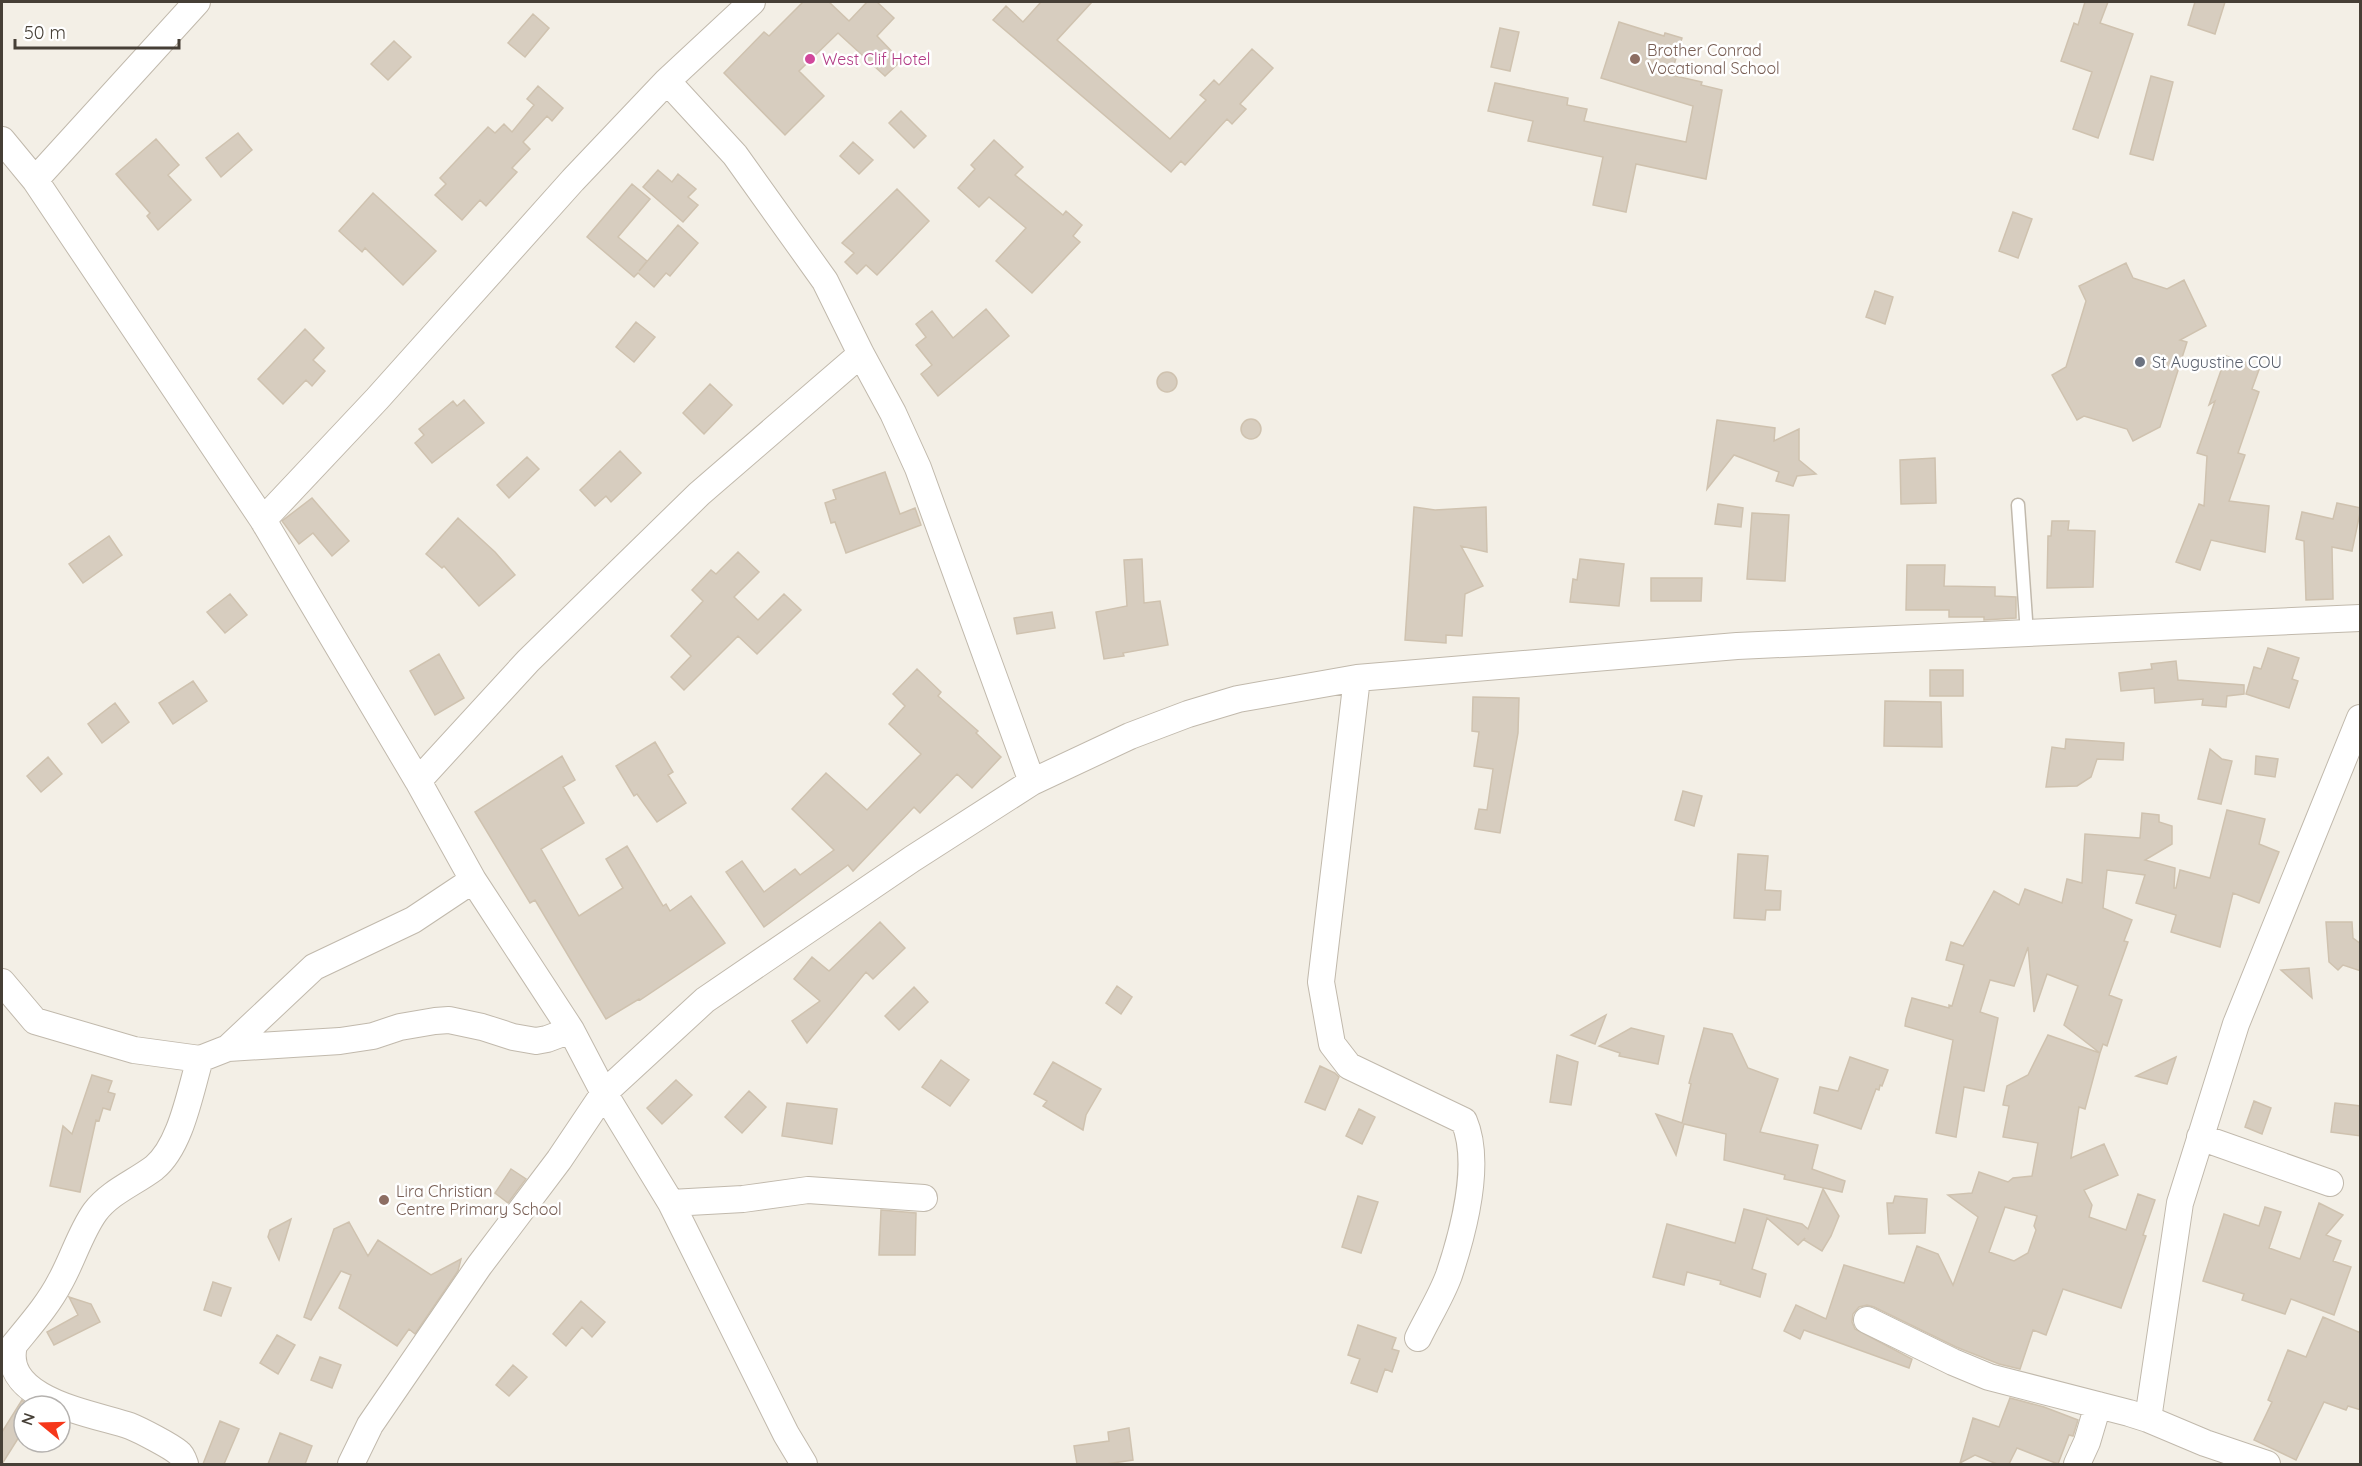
<svg xmlns="http://www.w3.org/2000/svg" width="2362" height="1466" viewBox="0 0 2362 1466" font-family="Quicksand,sans-serif">
  <rect width="100%" height="100%" fill="#f3efe6"/>
  <!-- building -->
  <path fill="#d7cdbf" stroke="#cfc2af" stroke-width="1.5" fill-rule="evenodd" d="M803,2h26l20,19 18,-19h10l17,16 -17,18 24,25 -16,15 -47,-43 -39,38 25,25 -39,39 -61,-62 40,-41 5,4z
    M1041,2h51l-35,38 113,99 36,-39 -6,-5 14,-15 5,5 33,-36 21,19 -33,36 6,5 -14,15 -5,-5 -42,46 -4,-4 -10,11 -178,-152 13,-14 17,16z
    M2085,2h23l-8,21 33,11 -35,104 -25,-9 19,-57 -31,-11 13,-38 4,2z
    M2195,2h30l-10,32 -27,-9z
    M533,14l16,14 -24,29 -17,-14z
    M1619,22l45,14 1,-3 17,5 -11,37 31,7 -1,3 21,5 -16,89 -70,-15 -10,48 -33,-7 10,-48 -75,-16 5,-20 -45,-10 7,-28 73,15 -1,7 20,4 -3,12 102,21 7,-36 -92,-28z
    M1500,28l19,4 -9,39 -19,-4z
    M394,41l17,16 -23,23 -17,-16z
    M2151,76l22,6 -20,78 -23,-6z
    M538,86l25,22 -11,13 -5,-5 -24,26 7,7 -18,19 5,4 -31,34 -6,-6 -18,20 -27,-25 11,-11 -6,-6 48,-51 7,6 9,-9 8,8 22,-27 -7,-6z
    M901,111l25,25 -12,12 -25,-25z
    M238,133l14,17 -31,27 -15,-19z
    M156,139l23,26 -11,10 23,25 -33,30 -11,-14 3,-3 -34,-39z
    M994,140l29,27 -8,8 48,40 3,-4 16,14 -9,11 7,6 -48,51 -36,-32 30,-33 -37,-31 -10,10 -21,-19 17,-19 -4,-4z
    M853,142l20,18 -14,14 -19,-18z
    M658,170l14,12 6,-8 18,15 -8,8 10,8 -15,17 -40,-35z
    M632,184l18,15 -32,38 29,24 -8,10 39,-46 20,18 -28,33 -4,-3 -12,14 -16,-14 -4,4 -47,-40z
    M897,189l32,32 -52,54 -11,-10 -9,9 -12,-12 9,-9 -12,-10z
    M373,193l63,58 -33,34 -38,-37 -3,4 -23,-21z
    M2013,212l19,7 -14,39 -19,-7z
    M2126,263l7,15 34,11 17,-9 22,46 -26,14 7,2 -27,85 -27,14 -6,-12 -43,-13 -7,4 -25,-45 14,-8 20,-66 -7,-15z
    M1875,291l18,6 -8,27 -19,-7z
    M986,309l23,27 -71,60 -17,-22 11,-9 -16,-20 10,-8 -10,-13 16,-13 21,27z
    M636,322l19,15 -21,25 -18,-15z
    M305,329l19,19 -11,12 12,11 -13,15 -6,-6 -23,24 -25,-25z
    M2226,356l34,11 -8,22 7,3 -21,61 7,2 -16,46 40,5 -4,46 -54,-12 -11,30 -24,-8 23,-58 5,2 3,-50 -10,-3 18,-52 -6,4z
    M1157 382a10 10 0 1 1 20 0a10 10 0 1 1-20 0Z
    M710,384l22,21 -28,29 -21,-21z
    M464,400l20,23 -52,40 -17,-20 9,-8 -5,-6 34,-28 4,5z
    M1241 429a10 10 0 1 1 20 0a10 10 0 1 1-20 0Z
    M1717,420l58,8 -1,13 25,-12v31l17,14 -19,2 -4,10 -17,-5 3,-9 -45,-17 -27,34z
    M620,451l21,22 -30,29 -5,-6 -11,10 -15,-16z
    M527,457l12,12 -30,29 -12,-13z
    M1935,458l1,45 -35,1 -1,-44z
    M885,472l15,42 15,-6 6,17 -75,28 -11,-31 -4,1 -6,-20 11,-4 -3,-9z
    M312,498l37,43 -17,15 -19,-23 -14,11 -17,-23z
    M2337,503l24,5 -9,43 -20,-4 1,52 -27,1 -2,-59 -8,-2 6,-27 31,7z
    M1718,504l25,4 -2,19 -26,-3z
    M1414,507l21,3 51,-3 1,45 -26,-6 22,40 -18,8 -3,42 -16,-1v8l-41,-3z
    M1752,513l37,2 -4,66 -38,-2z
    M458,518l37,34 20,23 -36,31 -35,-40 -2,2 -16,-14z
    M2052,521h17l-1,9 27,1 -2,56 -46,1 1,-52h3z
    M109,536l13,19 -39,28 -14,-19z
    M738,552l21,20 -25,25 24,23 26,-26 17,16 -44,44 -19,-18 -54,54 -13,-13 20,-21 -20,-20 32,-35 -11,-11 19,-20 5,4z
    M1142,559l2,44 16,-2 8,44 -45,8 1,3 -20,3 -8,-47 31,-6 -3,-46z
    M1580,559l44,5 -5,42 -49,-4 3,-23 4,1z
    M1907,565h38l-1,21 51,1v9l21,1v21l-32,2v-3h-35v-7h-43z
    M1651,578h51l-1,23h-50z
    M230,594l17,21 -22,18 -18,-21z
    M1052,612l3,16 -38,6 -3,-16z
    M2268,648l31,10 -7,21 6,2 -9,27 -43,-14 8,-27 7,2z
    M439,654l25,44 -29,17 -25,-44z
    M2176,661l2,19 66,5v9l-17,2 -1,11 -24,-2 1,-6 -48,4 -1,-15 -33,3 -2,-18 33,-4 -1,-5z
    M917,669l24,23 -3,4 40,35 -2,2 25,24 -29,31 -15,-14 -37,39 -6,-6 -61,64 -5,-6 -84,62 -38,-55 16,-11 22,31 31,-23 5,6 34,-25 -42,-41 34,-36 41,37 54,-56 -32,-30 16,-18 -12,-12z
    M1930,670h33v26h-33z
    M193,681l14,20 -34,23 -14,-21z
    M1473,697l46,1 -1,35 -18,100 -25,-4 4,-20 8,1 6,-41 -19,-3 5,-34 -7,-1z
    M1885,701l56,1 1,45 -58,-1z
    M115,703l14,19 -27,21 -14,-19z
    M2066,739l58,4 -1,17 -26,-1 -6,18 -14,9 -31,1 6,-40 13,2z
    M655,742l18,30 -5,3 18,28 -29,19 -20,-28 -3,2 -18,-30z
    M2210,749l12,10 10,2 -11,43 -23,-5z
    M562,756l13,24 -12,7 21,36 -43,26 38,67 44,-28 -17,-29 21,-13 36,60 3,-2 4,7 21,-15 34,47 -85,57 -1,-1 -33,20 -71,-119 -5,3 -55,-91z
    M2256,756l22,3 -3,18 -20,-3z
    M48,757l14,17 -21,18 -14,-16z
    M1683,791l19,5 -8,30 -19,-6z
    M2227,810l38,9 -6,25 20,8 -20,51 -26,-10 -13,54 -49,-15 5,-17 -40,-12 9,-28 -38,-5 -4,38 29,12 -8,21 4,1 -19,53 13,5 -15,46 -4,-2 -3,9 -36,-28 14,-39 -31,-12 -13,38 -6,-65 -14,39 -24,-6 -10,32 18,6 -14,73 -20,-4 -8,50 -20,-4 17,-93 -48,-14 1,-7 6,-21 37,10v-3l3,1 12,-41 -18,-5 5,-18 12,4 31,-55 25,14 6,-16 37,14 5,-24 15,4 3,-49 55,4 2,-25 17,2v7l13,4v18l-27,16 30,8 -1,20h2l4,-18 30,8z
    M1738,854l30,2 -3,34 16,1 -1,19h-14l-1,10 -31,-2z
    M880,922l25,26 -32,31 -7,-7 -59,71 -15,-22 28,-20 -26,-22 18,-22 17,14z
    M2326,922h26l1,16 8,6v27l-18,-6 -5,5 -9,-8z
    M2309,968l3,30 -31,-28z
    M1117,986l15,11 -11,17 -15,-11z
    M914,987l14,15 -29,28 -14,-14z
    M1606,1015l-11,29 -24,-9z
    M1631,1028l33,8 -6,28 -39,-8 1,-3 -21,-7z
    M1704,1028l28,6 16,34 30,11 -18,53 58,13 -6,24 33,12 -3,11 -58,-13 1,-4 -61,-15 2,-26 -42,-10 -8,31 -20,-41 26,9 9,-39 -2,-1z
    M2048,1035l52,18 -15,56 -6,-2 -8,51 33,-14 14,31 -34,15 8,15 -3,12 37,13 12,-36 17,6 -12,35 3,1 -25,72 -58,-19 -17,46 -13,-5 -13,39 -21,-5 -43,-17 -82,-40 -7,-2 -8,2 -6,7 -1,8 3,7 57,30 -3,9 -105,-38 -4,9 -16,-8 12,-26 30,14 18,-54 60,18 13,-37 21,8 15,31 25,-68 -30,-22 24,-2 7,-21 29,10 5,-4 19,-2 6,-33 -35,-6 6,-31 -6,-1 4,-19 21,-11zM2005,1207l32,9 -3,10 2,4 -8,23 -14,8 -25,-9z
    M1557,1055l21,7 -7,43 -21,-3z
    M1850,1057l38,13 -6,16 -2,-1 -1,5 -3,-1 -15,40 -47,-16 6,-26 18,4z
    M2176,1057l-9,27 -31,-8z
    M941,1060l28,20 -19,26 -28,-19z
    M1053,1062l48,27 -15,26 -3,15 -40,-24 4,-5 -13,-7z
    M1320,1066l15,7 4,4 -14,33 -20,-8z
    M92,1075l20,6 -4,11 7,2 -5,16 -7,-2 -4,13 -3,-1 -16,72 -30,-6 13,-60 9,8z
    M676,1080l16,15 -30,29 -15,-16z
    M749,1091l17,16 -24,26 -17,-16z
    M2254,1101l17,7 -9,26 -17,-7z
    M787,1103l50,6 -5,35 -50,-8z
    M2335,1103l26,3v30l-30,-4z
    M1359,1109l16,8 -13,27 -16,-8z
    M511,1169l15,10 -18,24 -13,-10z
    M1823,1189l16,27 -8,20 -9,15 -18,-11 1,-2 -7,7 -31,-27 -15,51 14,5 -6,23 -40,-13 1,-3 -34,-9 -3,13 -31,-8 14,-53 68,19 9,-34 58,15 6,5z
    M1358,1196l20,6 -17,51 -19,-6z
    M1895,1196l32,3 -2,34 -36,1 -2,-31h6z
    M2319,1203l24,12 -17,20 15,6 -8,20 18,6 -17,48 -43,-16 -6,15 -43,-14 2,-6 -41,-13 21,-67 35,12 6,-19 16,5 -12,36 31,11z
    M881,1210l35,3 -1,42h-36z
    M291,1219l-12,41 -11,-23 2,-7z
    M349,1222l19,34 10,-16 53,35 30,-16 -3,12 -43,63 -6,-5 -12,17 -58,-38 12,-33 -10,-4 -30,49 -7,-3 30,-88z
    M213,1282l18,6 -10,28 -17,-6z
    M69,1297l22,7 9,18 -46,23 -7,-13 31,-17z
    M581,1301l24,21 -13,15 -10,-10 -16,19 -13,-12z
    M2323,1317l38,16v77l-13,-4 -2,4 -22,-8 -28,58 -42,-20 18,-38 -4,-2 20,-50 18,7z
    M1358,1325l38,13 -4,11 7,2 -7,21 -7,-3 -8,23 -26,-9 9,-24 -12,-4z
    M277,1335l18,10 -17,29 -18,-11z
    M320,1357l21,8 -9,23 -21,-8z
    M513,1365l14,12 -18,19 -13,-11z
    M2010,1398l34,9 34,13 -5,16 -4,-1 -11,29 -41,-16 -8,16h-12l-22,-9 -15,8 13,-45 26,9z
    M22,1400l2,2v27l-22,35v-32z
    M220,1421l19,8 -15,35h-21z
    M1129,1428l4,32 -27,4h-29l-3,-18 35,-5 -1,-9z
    M280,1433l32,13 -7,18h-37z"/>
  <g fill="none" stroke-linecap="round" stroke-linejoin="round">
    <!-- lane casing -->
    <g stroke="#c1b9ac" stroke-width="15">
      <path id="lane" d="M2018,505l9,129"/>
    </g>
    <!-- street casing -->
    <g stroke="#c1b9ac" stroke-width="28">
      <path id="street" d="M667,81l68,74 90,126 36,73 32,59 25,55 114,314
        M2,140l33,40 228,340 155,261 55,99 98,150 33,63 67,110 115,231 18,30
        M35,180l162,-178
        M263,520l114,-121 196,-219 94,-99 85,-79
        M1357,678l-36,304 11,62 17,22 115,55c18,42 -1,112 -15,154 -8,22 -21,42 -31,63
        M418,781l110,-120 171,-167 162,-140
        M2,982l33,39 99,29 66,9 28,-11 112,-7 33,-5 27,-9 35,-6 14,-1 33,7 31,10 23,4 11,-2 24,-9
        M228,1048l86,-81 99,-47 60,-40
        M2200,1137l130,46
        M671,1203l72,-4 65,-9 116,8
        M1867,1320l86,42 36,15 140,36 19,6
        M185,1464c-1,-3 -3,-9 -6,-11 -8,-7 -39,-23 -49,-27 -34,-12 -130,-25 -116,-81 17,-21 34,-40 46,-63 13,-23 20,-49 35,-70 15,-20 39,-29 59,-44 27,-22 36,-76 46,-109
        M351,1464l19,-39 109,-159 80,-106 45,-67 101,-93 207,-141 120,-77 98,-46 58,-22 50,-15 119,-21 380,-32 623,-28
        M2077,1464l10,-22 11,-37
        M2267,1464l-62,-21 -57,-24 32,-216 56,-179 124,-306"/>
    </g>
    <!-- lane -->
    <use href="#lane" stroke="#fff" stroke-width="12"/>
    <!-- street -->
    <use href="#street" stroke="#fff" stroke-width="26"/>
  </g>
  <!-- markers -->
  <circle fill="#d1479c" stroke="#fff" stroke-width="2" cx="810" cy="59" r="6"/>
  <g fill="#8d6e63" stroke="#fff" stroke-width="2">
    <circle cx="1635" cy="59" r="6"/>
    <circle cx="384" cy="1200" r="6"/>
  </g>
  <circle fill="#6b7280" stroke="#fff" stroke-width="2" cx="2140" cy="362" r="6"/>
  <g text-anchor="middle" dominant-baseline="central" stroke-width="5" stroke-linejoin="round" paint-order="stroke">
    <!-- education labels -->
    <g font-size="16" fill="#785e54" stroke="#fff" text-anchor="start">
      <text x="1647" y="50">Brother Conrad<tspan x="1647" dy="18">Vocational School</tspan></text>
      <text x="396" y="1191">Lira Christian<tspan x="396" dy="18">Centre Primary School</tspan></text>
    </g>
    <!-- hotel labels -->
    <g font-size="16" fill="#b23c85" stroke="#fff" text-anchor="start">
      <text x="822" y="59">West Clif Hotel</text>
    </g>
    <!-- worship labels -->
    <g font-size="16" fill="#5b616d" stroke="#fff" text-anchor="start">
      <text x="2152" y="362">St Augustine COU</text>
    </g>
  </g>
  <!-- border -->
  <rect width="2362" height="1466" fill="none" stroke="#463f36" stroke-width="6"/>
  <!-- north arrow -->
  <g transform="translate(42 1424) rotate(289)"><circle r="28" fill="#ffffff" stroke="#b5b2af" stroke-width="1.5"/>
  <path d="M0-4.5L10 22L0 15L-10 22Z" fill="#f6371a"/>
  <text y="-9" font-size="16" font-weight="bold" text-anchor="middle" fill="#463f36">N</text>
  </g>
  <!-- scale -->
  <path d="M15 39v9h164v-9" fill="none" stroke="#463f36" stroke-width="3"/>
  <text x="24" y="39" font-size="18" fill="#463f36" stroke="#ffffff" stroke-width="4.5" paint-order="stroke">50 m</text>
</svg>
